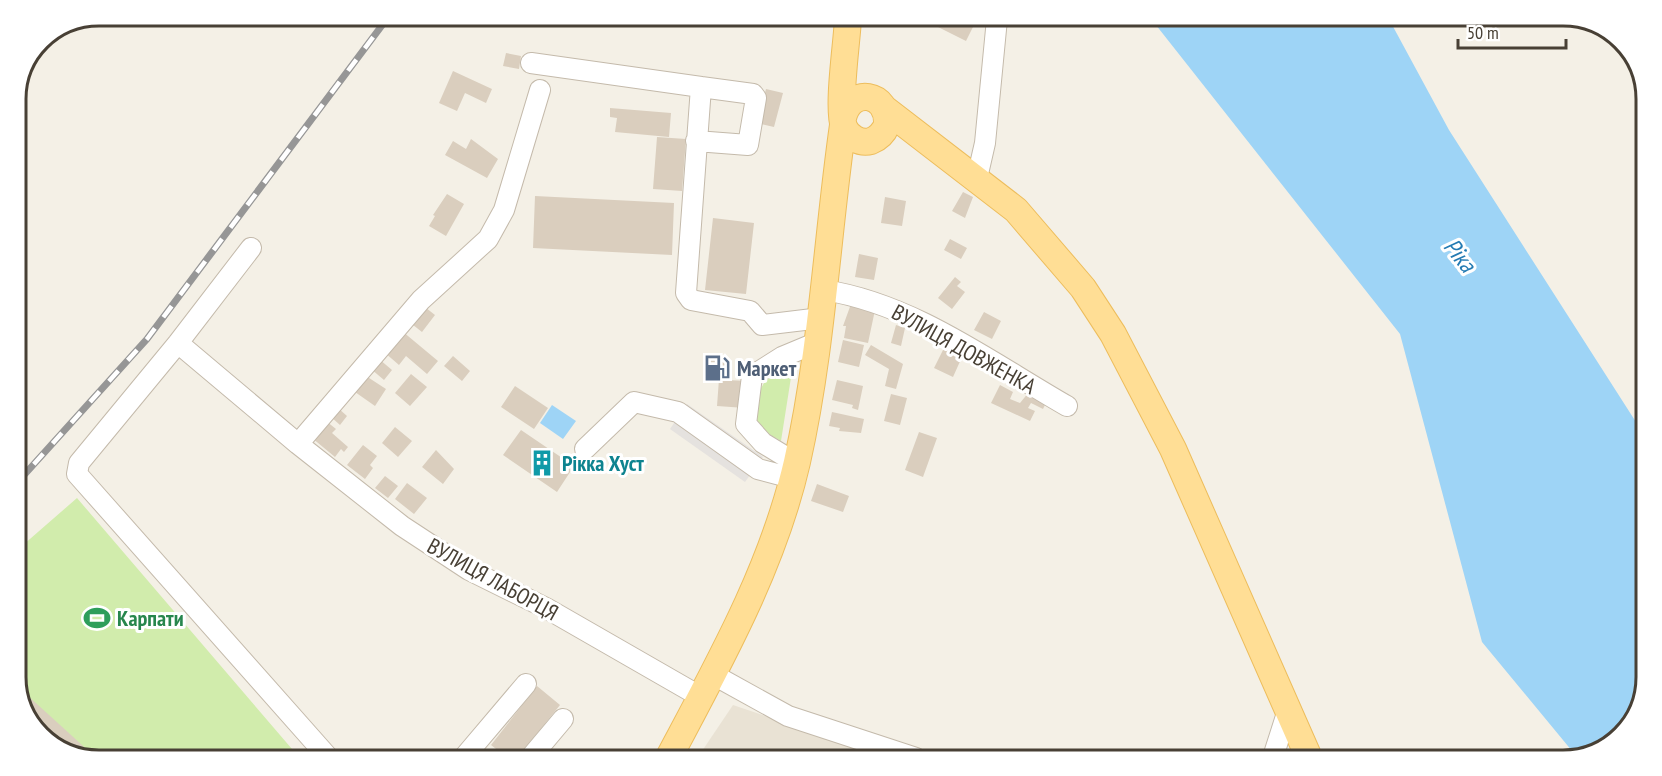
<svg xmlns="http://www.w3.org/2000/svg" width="1662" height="776" viewBox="0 0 1662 776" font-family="'PT Sans Narrow',sans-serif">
  <rect width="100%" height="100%" fill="#f4f0e6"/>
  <!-- residential -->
  <path fill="#e9e2d4" d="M733,705l155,53 -190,-1z"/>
  <!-- green -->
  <path fill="#d1ecac" d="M780,371h12l-11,70c-7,-4 -16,-8 -21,-14 -14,-17 1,-50 20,-56z
    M77,498l221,258 -232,-1 -37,-31 -14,-40v-132z"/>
  <!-- parking -->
  <path fill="#e5e2df" d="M687,404l76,53 -18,25 -75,-53z"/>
  <!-- water -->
  <path fill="#9ed4f6" d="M1152,20l238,1 59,109 194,303 -2,277 -31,37 -33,10 -95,-115 -82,-308z
    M552,405l24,16 -13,18 -23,-16z"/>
  <!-- building -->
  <path fill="#dacebe" d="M922,19h55l-11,22z
    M506,53l15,3 -2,13 -16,-3z
    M453,71l39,18 -6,14 -21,-10 -8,18 -18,-8z
    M766,89l17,4 -9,34 -17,-4z
    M610,108l61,5 -2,24 -54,-5 2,-14 -7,-1z
    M657,137l29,2 -4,52 -29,-2z
    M471,139l27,20 -11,19 -42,-23 8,-14 13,8z
    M963,192l10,5 -8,21 -13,-7z
    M447,194l17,10 -18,32 -17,-10 6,-10 -2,-1z
    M535,196l139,7 -2,52 -139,-7z
    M885,197l21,4 -4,25 -21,-3z
    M713,218l41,5 -8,71 -41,-4z
    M950,239l17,9 -6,11 -17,-9z
    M859,254l19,4 -4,22 -19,-3z
    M955,277l6,5 -4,4 8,6 -13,17 -14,-11z
    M421,304l14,11 -13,17 -14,-11z
    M851,304l24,6 -7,33 -24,-5 2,-12h-3z
    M984,312l17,9 -9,18 -18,-9z
    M896,325l9,3 -4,18 -10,-3z
    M402,331l36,30 -11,13 -21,-18 -7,9 -15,-13z
    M843,340l21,5 -5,22 -21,-5z
    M871,345l32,19 -7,25 -11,-3 4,-17 -24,-14z
    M944,348l18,9 -9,20 -19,-9z
    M453,356l17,15 -8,10 -18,-15z
    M709,357l18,1 -1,22 21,1 -2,27 -28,-2 2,-27 -12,-1z
    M379,359l13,11 -8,10 -13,-11z
    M411,374l16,13 -17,19 -15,-13z
    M366,376l20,13 -11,17 -20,-14z
    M837,380l26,6 -5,24 -6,-2 1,-3 -21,-5z
    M1000,385l13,7 -3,7 10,4 9,-11 18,9 -4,8 -12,-6 -3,5 7,3 -5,10 -39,-18z
    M515,386l33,22 -14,21 -33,-22z
    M891,394l16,4 -7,27 -16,-4z
    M338,408l9,8 -7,9 -9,-8z
    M832,412l32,7 -3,14 -22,-2 1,-3 -11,-2z
    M326,421l10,8 -4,4 16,14 -4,5 -3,-3 -6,8 -23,-19z
    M395,427l17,14 -14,16 -16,-14z
    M521,430l53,36 -17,26 -54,-37z
    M919,432l18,6 -14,39 -18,-7z
    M363,445l14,11 -7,9 3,3 -8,11 -18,-14z
    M436,450l18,19 -11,15 -21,-17z
    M385,476l13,10 -10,12 -13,-10z
    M407,483l20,15 -13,16 -19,-15z
    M817,484l32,12 -6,16 -32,-11z
    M15,684l78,71h-27l-37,-31z
    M537,686l23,19 -41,51h-14l-14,-11z"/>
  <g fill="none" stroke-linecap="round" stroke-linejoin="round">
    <!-- minor casing -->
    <g stroke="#c4baab" stroke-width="22">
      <path id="minor" d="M531,63l170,24 -15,206 5,7 59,11 12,14 59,-7
        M696,141l52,4 8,-47 -3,-4 -52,-7
        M977,178l8,-35 12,-124
        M251,248l-73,95 -99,120 -2,11 250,282
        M824,290c90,14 166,72 243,116
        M178,343l120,101 104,82 67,44 77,38 155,89
        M298,444l123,-144 67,-61 16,-29 36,-120
        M585,449l49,-47 44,10 80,57 34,9
        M796,463l-33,-20 -17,-19 6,-48 30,-19 36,-15
        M712,674l76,42 128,42
        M465,756l61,-72
        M531,757l32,-38
        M1272,760l16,-50"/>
    </g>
    <!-- major casing -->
    <g stroke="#edbd5c" stroke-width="28">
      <path id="major" d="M885,109l131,101 67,78 30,46 60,115 137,311
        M843,118c7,-32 46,-26 44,7 -3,7 -8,13 -16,16 -11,3 -23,-4 -27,-14 -7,-21 3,-84 4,-109
        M669,757c50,-94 104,-190 128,-295 25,-111 30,-225 46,-337"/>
    </g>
    <!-- minor -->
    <use href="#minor" stroke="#fff" stroke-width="20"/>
    <!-- major -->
    <use href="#major" stroke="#ffde95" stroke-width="26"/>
    <!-- rail casing -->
    <g stroke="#969696" stroke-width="7">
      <path id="rail" d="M15,485l132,-146 242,-323"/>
    </g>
    <!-- rail -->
    <use href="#rail" stroke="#fff" stroke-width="4.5" stroke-dasharray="14" stroke-linecap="butt"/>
  </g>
  <!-- icons -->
  <defs>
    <g id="fuel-bare" transform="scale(2.07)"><path d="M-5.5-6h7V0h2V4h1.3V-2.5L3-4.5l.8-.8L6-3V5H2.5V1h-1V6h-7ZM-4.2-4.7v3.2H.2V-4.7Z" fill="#5c6f8a" stroke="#fff" stroke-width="2.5" paint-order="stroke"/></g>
    <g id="building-bare" transform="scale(2.07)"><path d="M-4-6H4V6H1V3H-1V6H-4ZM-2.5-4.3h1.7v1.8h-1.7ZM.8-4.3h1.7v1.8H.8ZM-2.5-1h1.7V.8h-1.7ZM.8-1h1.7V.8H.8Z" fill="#0f9aa8" stroke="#fff" stroke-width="2.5" paint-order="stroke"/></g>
    <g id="stadium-bare" transform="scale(2.07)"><path d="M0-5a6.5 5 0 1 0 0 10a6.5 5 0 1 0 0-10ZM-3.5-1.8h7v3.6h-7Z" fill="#2e9e5b" stroke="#fff" stroke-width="2.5" paint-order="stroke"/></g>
  </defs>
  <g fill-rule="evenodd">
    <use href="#fuel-bare" x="717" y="368"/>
    <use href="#building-bare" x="542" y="463"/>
    <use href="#stadium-bare" x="97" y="618"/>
  </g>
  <g text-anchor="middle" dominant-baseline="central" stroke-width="6" stroke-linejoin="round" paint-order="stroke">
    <!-- street labels -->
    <g font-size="22" fill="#484035" stroke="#fff">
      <text transform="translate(964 349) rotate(29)">ВУЛИЦЯ ДОВЖЕНКА</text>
      <text transform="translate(493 579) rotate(29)">ВУЛИЦЯ ЛАБОРЦЯ</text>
    </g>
    <!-- service labels -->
    <g font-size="22" font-weight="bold" fill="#4e5e75" stroke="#fff" text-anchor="start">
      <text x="737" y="368">Маркет</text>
    </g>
    <!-- culture labels -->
    <g font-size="22" font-weight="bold" fill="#0d838f" stroke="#fff" text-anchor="start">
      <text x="562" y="463">Рікка Хуст</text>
    </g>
    <!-- leisure labels -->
    <g font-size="22" font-weight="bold" fill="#27864d" stroke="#fff" text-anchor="start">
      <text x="117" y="618">Карпати</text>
    </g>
    <!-- water labels -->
    <g font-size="24" font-style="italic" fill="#247bb3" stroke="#fff">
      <text transform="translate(1460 255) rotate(51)">Ріка</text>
    </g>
  </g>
  <!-- crop -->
  <path d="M0 0H1662V776H0ZM99 26H1563A73 73 0 0 1 1636 99V677A73 73 0 0 1 1563 750H99A73 73 0 0 1 26 677V99A73 73 0 0 1 99 26Z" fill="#fff" fill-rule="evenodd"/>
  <path fill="none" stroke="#484035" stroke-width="3" d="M99 26H1563A73 73 0 0 1 1636 99V677A73 73 0 0 1 1563 750H99A73 73 0 0 1 26 677V99A73 73 0 0 1 99 26Z"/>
  <!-- scale -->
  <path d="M1458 39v9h108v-9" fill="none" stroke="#484035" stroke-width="3"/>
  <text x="1467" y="39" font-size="18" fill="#484035" stroke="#ffffff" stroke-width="4.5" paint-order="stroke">50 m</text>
</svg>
